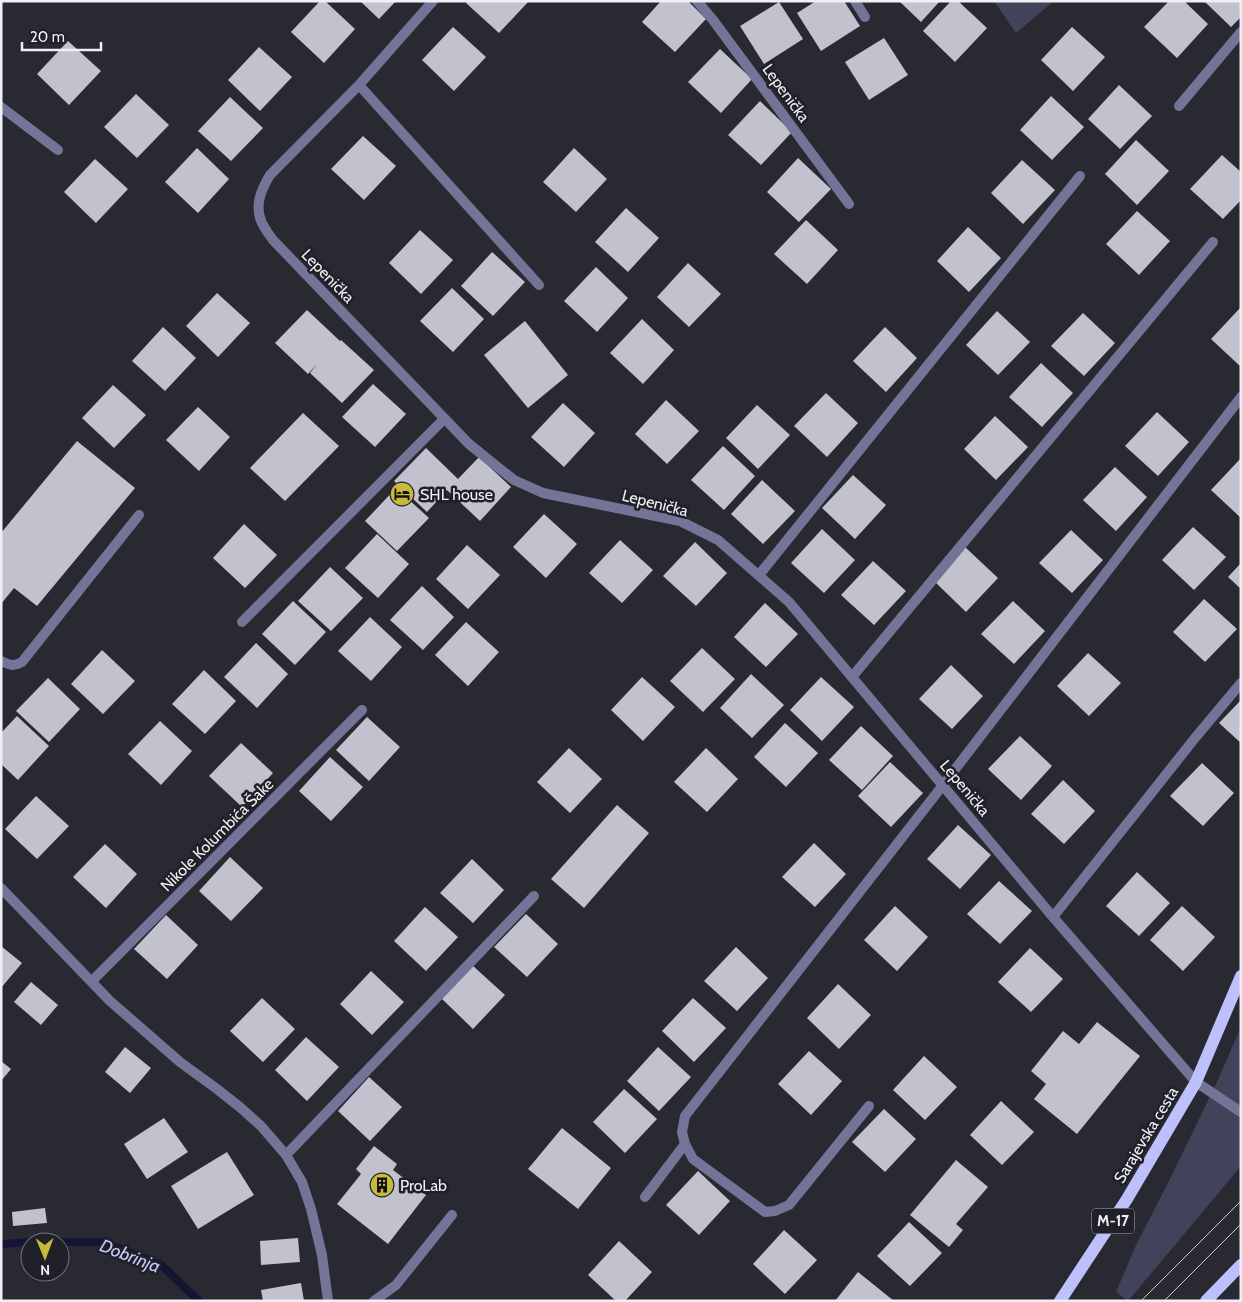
<svg xmlns="http://www.w3.org/2000/svg" width="1242" height="1302" viewBox="0 0 1242 1302" font-family="Cabin,sans-serif">
  <rect width="100%" height="100%" fill="#292932"/>
  <!-- green -->
  <path fill="#42435b" d="M994,1h60l-38,32z
    M1241,1027v139l-113,135 -12,-9 21,-49 31,-60 49,-101z"/>
  <g fill="none" stroke-linecap="round" stroke-linejoin="round">
    <!-- stream -->
    <path stroke="#161434" stroke-width="8" d="M49,1242h54l58,23 38,36
      M1,1244l29,-2"/>
  </g>
  <!-- building -->
  <path fill="#c1c2cd" d="M320,1h5l30,28 -31,34 -33,-31z
    M360,1h36l-17,18z
    M467,1h62l-30,32 -33,-30z
    M661,1h27l18,18 -31,33 -33,-30z
    M816,1h28l16,25 -39,25 -24,-38z
    M899,1h41l-19,21z
    M951,1h7l29,27 -32,34 -32,-31z
    M1169,1h15l24,23 -31,34 -33,-31z
    M1204,1h37v16l-10,10z
    M779,2l24,37 -39,25 -24,-38z
    M453,27l33,30 -32,34 -32,-31z
    M1072,27l33,30 -32,34 -32,-31z
    M884,38l24,37 -39,25 -24,-38z
    M68,41l33,30 -32,34 -32,-31z
    M259,47l33,30 -32,34 -32,-31z
    M720,49l32,30 -31,34 -33,-31z
    M1119,85l33,31 -32,33 -32,-30z
    M136,94l33,31 -32,33 -33,-31z
    M1051,96l33,31 -32,33 -32,-30z
    M230,97l33,31 -32,33 -33,-30z
    M760,101l32,31 -31,33 -33,-30z
    M363,136l33,30 -32,34 -33,-31z
    M1136,140l33,31 -32,34 -32,-31z
    M197,148l32,31 -31,34 -33,-31z
    M574,148l33,31 -31,33 -33,-30z
    M1222,155l19,17v28l-18,19 -33,-30z
    M798,158l33,31 -32,33 -32,-30z
    M95,159l33,30 -32,34 -32,-31z
    M1022,160l33,30 -32,34 -32,-31z
    M626,208l33,30 -31,34 -33,-30z
    M1137,211l33,30 -31,34 -33,-31z
    M806,220l32,30 -31,34 -33,-30z
    M968,227l33,31 -32,34 -32,-31z
    M420,230l33,30 -32,34 -32,-31z
    M492,252l33,30 -32,34 -32,-30z
    M688,263l33,31 -32,33 -32,-30z
    M596,267l32,31 -31,34 -33,-31z
    M452,288l32,31 -31,33 -33,-31z
    M217,293l33,30 -32,34 -32,-31z
    M1241,307v60l-30,-28z
    M307,310l33,31 1,-1 33,30 -32,33 -32,-30 7,-9 -9,10 -33,-31z
    M997,311l33,31 -32,33 -32,-30z
    M1083,313l32,30 -31,33 -33,-30z
    M642,319l32,31 -31,34 -33,-31z
    M525,321l43,54 -40,33 -44,-53z
    M163,327l33,31 -31,33 -33,-30z
    M885,327l32,31 -31,34 -33,-31z
    M1041,363l32,30 -31,34 -33,-30z
    M373,384l33,30 -31,33 -33,-30z
    M113,385l33,30 -32,33 -32,-30z
    M826,393l32,30 -31,34 -33,-31z
    M666,400l33,31 -32,33 -32,-30z
    M563,403l32,30 -31,34 -33,-30z
    M757,405l33,30 -32,34 -32,-31z
    M198,407l32,30 -31,34 -33,-31z
    M1157,412l32,30 -31,34 -33,-30z
    M303,413l36,33 -54,55 -35,-33z
    M995,416l33,31 -32,33 -32,-31z
    M77,441l58,47 -98,118 -23,-18 -13,16v-71z
    M723,446l32,30 -31,34 -33,-30z
    M426,448l32,31 21,-22 32,30 -31,34 -33,-31 -20,22 -33,-31z
    M1241,458v60l-30,-28z
    M1115,467l32,30 -31,34 -33,-31z
    M853,475l33,30 -31,34 -33,-31z
    M762,480l33,31 -32,33 -32,-30z
    M396,488l33,30 -32,33 -32,-30z
    M544,514l33,30 -31,34 -33,-31z
    M244,524l33,31 -32,33 -32,-30z
    M1193,527l33,30 -32,33 -32,-30z
    M822,529l33,31 -31,33 -33,-30z
    M1071,530l32,30 -31,33 -33,-30z
    M377,534l32,30 -31,34 -33,-30z
    M620,540l33,30 -31,33 -33,-30z
    M695,542l32,31 -31,33 -33,-30z
    M467,545l33,30 -32,34 -32,-30z
    M965,547l33,31 -32,34 -32,-31z
    M873,561l33,30 -32,34 -33,-30z
    M1241,563v26l-13,-12z
    M330,567l33,31 -32,33 -33,-30z
    M422,586l32,31 -31,33 -33,-30z
    M1204,599l33,30 -32,33 -32,-30z
    M293,601l33,31 -31,33 -33,-31z
    M1013,601l32,30 -31,33 -33,-30z
    M765,603l33,31 -32,33 -32,-30z
    M370,617l32,30 -31,34 -33,-30z
    M466,622l33,30 -31,34 -33,-31z
    M256,643l32,31 -31,34 -33,-31z
    M702,648l33,31 -32,33 -33,-31z
    M102,650l33,31 -32,33 -32,-30z
    M1088,653l33,30 -32,33 -32,-30z
    M951,665l32,31 -31,33 -33,-30z
    M204,670l32,31 -31,33 -33,-30z
    M751,674l33,31 -32,33 -32,-30z
    M642,677l33,30 -32,34 -32,-31z
    M821,677l33,30 -32,34 -32,-31z
    M48,678l32,31 -31,33 -33,-31z
    M1241,700v43l-22,-20z
    M17,716l32,30 -31,34 -17,-16v-31z
    M367,717l33,30 -31,34 -33,-31z
    M160,721l32,30 -31,34 -33,-31z
    M785,723l33,30 -32,34 -32,-30z
    M861,726l32,30 -31,34 -33,-30z
    M1020,736l32,30 -31,34 -33,-31z
    M241,743l32,30 -31,34 -33,-31z
    M569,748l33,31 -32,34 -33,-31z
    M706,748l32,31 -31,33 -33,-30z
    M330,757l33,30 -32,34 -32,-30z
    M890,762l33,31 -32,34 -33,-31z
    M1202,763l32,30 -31,33 -33,-30z
    M1063,780l32,31 -31,33 -33,-30z
    M36,796l33,30 -32,33 -32,-30z
    M617,805l32,28 -65,75 -33,-29z
    M958,825l33,30 -31,34 -33,-30z
    M814,843l32,31 -31,33 -33,-30z
    M105,844l32,30 -31,34 -33,-31z
    M230,857l33,31 -32,33 -32,-30z
    M472,859l32,31 -31,33 -33,-30z
    M1137,872l33,31 -31,33 -33,-30z
    M999,881l33,30 -32,33 -33,-30z
    M895,906l33,31 -31,34 -33,-31z
    M1182,906l33,31 -32,34 -33,-31z
    M425,907l33,30 -32,34 -32,-30z
    M526,914l32,30 -31,33 -33,-30z
    M166,915l32,30 -31,34 -33,-30z
    M1,946l21,17 -21,25z
    M736,947l32,31 -31,33 -33,-30z
    M1030,948l33,31 -32,33 -33,-30z
    M472,965l33,30 -32,34 -32,-31z
    M371,971l33,31 -32,33 -32,-31z
    M31,982l27,23 -17,20 -27,-23z
    M838,984l33,31 -32,34 -32,-31z
    M262,998l33,31 -32,33 -33,-31z
    M693,998l33,30 -32,34 -32,-31z
    M1097,1022l43,34 -63,78 -43,-35 12,-15 -15,-13 32,-40 16,13z
    M306,1037l33,30 -32,34 -32,-31z
    M125,1047l26,21 -21,25 -25,-21z
    M658,1047l33,30 -32,34 -32,-30z
    M809,1051l33,30 -31,34 -33,-31z
    M924,1056l33,31 -32,33 -32,-30z
    M1,1061l10,8 -10,12z
    M369,1077l33,30 -32,34 -32,-30z
    M624,1089l33,30 -32,34 -32,-31z
    M1001,1101l33,31 -32,33 -32,-30z
    M884,1109l32,30 -31,33 -33,-30z
    M164,1118l24,34 -41,27 -23,-35z
    M562,1128l49,40 -33,41 -50,-40z
    M374,1146l23,18 -4,6 33,25 -38,49 -51,-40 24,-30 -5,-5z
    M227,1152l27,43 -56,34 -27,-43z
    M956,1160l32,27 -32,37 7,6 -14,17 -39,-32z
    M698,1171l32,30 -31,34 -33,-30z
    M45,1208l2,15 -34,3 -1,-14z
    M909,1222l33,31 -32,33 -33,-30z
    M784,1230l33,30 -32,34 -32,-30z
    M298,1238l2,24 -39,3 -1,-24z
    M619,1241l33,31 -27,29h-9l-28,-26z
    M858,1272l36,29h-59z
    M301,1283l3,18h-41l-2,-11z"/>
  <g fill="none" stroke-linecap="round" stroke-linejoin="round">
    <!-- service -->
    <path stroke="#737498" stroke-width="10" d="M1,661c9,4 12,6 21,1l117,-147
      M374,1301l22,-16 56,-70"/>
    <!-- minor -->
    <path stroke="#737498" stroke-width="10" d="M433,1l-74,84 -89,90c-9,15 -16,31 -8,48 3,6 7,12 11,17l196,204 45,36 29,13 137,28 38,19 71,62 264,315 143,165 45,30
      M697,1l16,19 136,184
      M855,1l10,16
      M359,85l180,200
      M1179,106l62,-74
      M1,107l57,43
      M759,575l321,-399
      M242,622l202,-203
      M852,677l361,-435
      M1,888l109,113 70,61 37,27 24,19 20,18 25,29 16,27 9,27 11,46 6,46
      M1053,917l142,-179 46,-55
      M92,981l270,-271
      M869,1106l-80,99 -14,6 -10,1 -72,-53 -8,-15 -3,-12 3,-16 258,-331 298,-388
      M286,1155l248,-259
      M645,1197l40,-53"/>
    <!-- primary -->
    <path stroke="#bec0fb" stroke-width="12" d="M1060,1301l67,-102 69,-117 45,-106
      M1206,1301l35,-36"/>
    <!-- tram -->
    <path stroke="#ccccd3" stroke-width="1" d="M1141,1301l100,-100
      M1164,1301l77,-77"/>
  </g>
  <!-- icons -->
  <defs>
    <g id="hotel-disc" transform="scale(1.25)"><circle r="9.5" fill="#c8bb3b" stroke="#1f2028"/><path d="M-6-4.5h1.5V1H6V5H4.5V3h-9V5H-6ZM-4 0a1.8 1.8 0 1 1 3.6 0ZM.5 0V-2.5h3Q6-2.5 6 0Z" fill="#111"/></g>
    <g id="building-disc" transform="scale(1.25)"><circle r="9.5" fill="#c8bb3b" stroke="#1f2028"/><path d="M-4-6H4V6H1V3H-1V6H-4ZM-2.5-4.3h1.7v1.8h-1.7ZM.8-4.3h1.7v1.8H.8ZM-2.5-1h1.7V.8h-1.7ZM.8-1h1.7V.8H.8Z" fill="#111"/></g>
  </defs>
  <g fill-rule="evenodd">
    <use href="#hotel-disc" x="402" y="494"/>
    <use href="#building-disc" x="382" y="1185"/>
  </g>
  <g text-anchor="middle" dominant-baseline="central" stroke-width="5" stroke-linejoin="round" paint-order="stroke">
    <!-- shield labels -->
    <rect fill="#1f2028" stroke="#b1b1b8" stroke-width="1" x="1092" y="1208.5" width="42" height="25" rx="4"/>
    <g font-size="15" font-weight="bold" fill="#efeff5">
      <text x="1113" y="1221">M-17</text>
    </g>
    <!-- street labels -->
    <g font-size="16" fill="#efeff5" stroke="#1f2028">
      <text transform="translate(786 93) rotate(54)">Lepenička</text>
      <text transform="translate(328 276) rotate(46)">Lepenička</text>
      <text transform="translate(655 503) rotate(14)">Lepenička</text>
      <text transform="translate(965 788) rotate(50)">Lepenička</text>
      <text transform="translate(217 835) rotate(-45)">Nikole Kolumbića Šake</text>
      <text transform="translate(1146 1135) rotate(-59)">Sarajevska cesta</text>
    </g>
    <!-- poi labels -->
    <g font-size="16" fill="#efeff5" stroke="#1f2028" text-anchor="start">
      <text x="420" y="494">SHL house</text>
      <text x="400" y="1185">ProLab</text>
    </g>
    <!-- water labels -->
    <g font-size="18" font-style="italic" fill="#c7c9fe" stroke="#1f2028">
      <text transform="translate(130 1256) rotate(21)">Dobrinja</text>
    </g>
  </g>
  <!-- border -->
  <rect width="1242" height="1302" fill="none" stroke="#efeff5" stroke-width="5"/>
  <!-- north arrow -->
  <g transform="translate(45 1257) rotate(179)"><circle r="24" fill="#1f2028" stroke="#72737a"/>
  <path d="M0-4L9 19L0 12L-9 19Z" fill="#c8bb3b"/>
  <text y="-8" font-size="14" font-weight="bold" text-anchor="middle" fill="#efeff5">N</text>
  </g>
  <!-- scale -->
  <path d="M22 42v8h79v-8" fill="none" stroke="#efeff5" stroke-width="2.5"/>
  <text x="30" y="42" font-size="15" fill="#efeff5" stroke="#1f2028" stroke-width="4" paint-order="stroke">20 m</text>
</svg>
